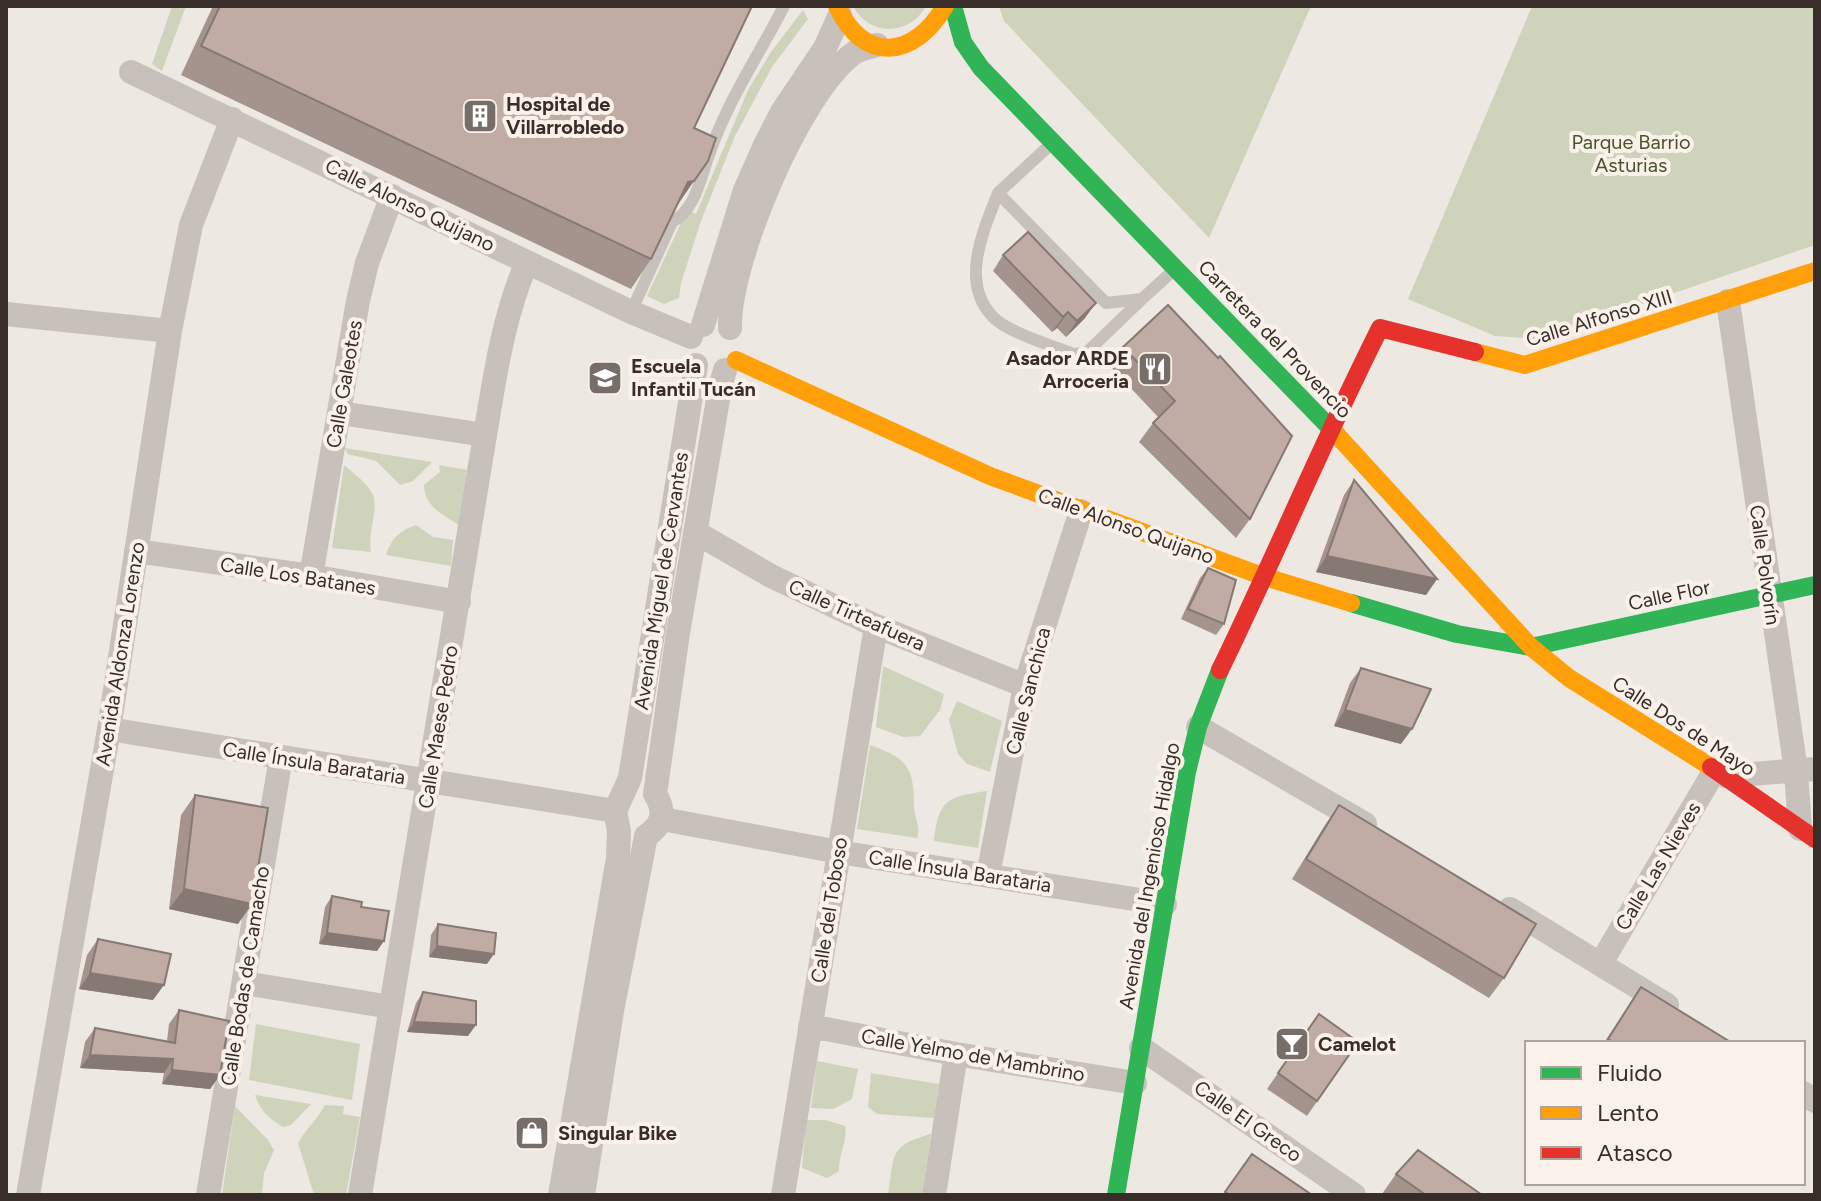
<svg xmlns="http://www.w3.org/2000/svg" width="1821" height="1201" viewBox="0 0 1821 1201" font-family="Figtree,sans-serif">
  <rect width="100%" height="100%" fill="#ede8e2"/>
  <!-- green -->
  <path fill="#cfd3bc" d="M172,6h14l-24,65 -10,-7z
    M853,6h73c-16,30 -57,31 -73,0z
    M999,6h312l-102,232 -205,-217z
    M1532,6h283v239l-276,94 -44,-3 -87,-37z
    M803,10l5,9 -36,48 -37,69 -34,85 -20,62 -2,15 -15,6 -17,-8 40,-86 9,4 52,-124 23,-38z
    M345,448l87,14 -19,19 -13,4 -24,-24 -28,-7z
    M344,465c9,8 23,18 28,28 8,14 -5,39 -1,59l-39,-4z
    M439,465l28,5 -8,55c-16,-10 -35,-19 -35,-40l16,-13z
    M416,525l17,12 20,3 -2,26 -65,-11c6,-17 13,-24 30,-30z
    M883,666l61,28 -4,16 -20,26 -17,1 -27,-10z
    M957,701l45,20 -12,51 -23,-8 -9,-10 -9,-34z
    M870,745c37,13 44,22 44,61 0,12 7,19 3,32l-60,-9z
    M987,791l-9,57 -44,-7c5,-42 13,-44 53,-50z
    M256,1024l104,20 -8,56 -103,-20z
    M817,1061l41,8 -6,30 -19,10 -22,-1z
    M871,1073l68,11 -5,34 -57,-4 -9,-7z
    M255,1095l56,9 -20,21 -8,2c-14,-9 -23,-16 -28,-32z
    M325,1105l19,1 -1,8 17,3 -14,78h-32l-16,-52c8,-14 19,-23 27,-38z
    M235,1106l33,34 6,10 -10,23 -2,22h-40z
    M806,1120h20l19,6c3,15 -7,30 -6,45l-12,7 -25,-10z
    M931,1134l-9,61h-34c7,-41 0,-49 43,-61z"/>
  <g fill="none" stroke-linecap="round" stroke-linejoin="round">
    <!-- lane -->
    <path stroke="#c7c0bb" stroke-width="12" d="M1051,144l-53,49 108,110 36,-4 33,-30
      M998,193c-14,37 -39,89 -5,124 16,16 58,28 80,37l13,-1 56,-54
      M631,312l41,-90c23,-12 28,-42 36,-64 18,-55 50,-101 76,-152"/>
    <!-- street -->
    <path stroke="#c7c0bb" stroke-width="24" d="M131,72l500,240 60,25
      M1728,301l68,470 4,58
      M6,314l164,17
      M703,325l42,-135 20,-45 17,-33 43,-64 15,-33
      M730,328c-2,-65 70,-237 124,-275 6,-4 15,-5 23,-8
      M340,413l145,22
      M695,532l76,44 105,50 149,60
      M136,551l175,25 148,26
      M311,576l47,-275 9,-38 25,-67
      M1198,727l167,97
      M109,729l506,82
      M1725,776l90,-7
      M662,819l177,33 326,52
      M988,875l37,-189 56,-175
      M1510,909l157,96
      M1601,963l114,-193
      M244,983l147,24
      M810,1026l146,28 179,29
      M1141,1048l213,147
      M1803,1093l12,8
      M28,1195l81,-466 61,-398 21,-106 41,-106
      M208,1195l73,-438
      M360,1195l125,-760c10,-59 18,-118 42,-173
      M560,1195l58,-337 1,-27 -4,-20 15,-33 66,-413
      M583,1195l29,-184 34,-175c17,-11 20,-25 9,-42l23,-161 42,-245 5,-18
      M783,1195l93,-569
      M934,1195l22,-141"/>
    <!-- fast -->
    <path stroke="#30b455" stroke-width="18" d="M953,6l10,36 18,26 356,367
      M1351,603l106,31 74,13 284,-62
      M1116,1195l71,-423 11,-45 22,-57"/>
    <!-- slow -->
    <path stroke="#ff9f0a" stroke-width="18" d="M837,6c27,59 78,52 108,0
      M1475,352l50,13 290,-94
      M736,360l254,116 275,101 86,26
      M1337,435l194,212 38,31 142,89"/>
    <!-- jam -->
    <path stroke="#e5322d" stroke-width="18" d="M1220,670c55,-113 103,-229 160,-342l95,24
      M1711,767l104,72"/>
  </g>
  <!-- wall -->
  <path fill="#a5948d" d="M213,6h539l-58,122 -18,80 -25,51 -20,30 -450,-214z
    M1003,255l82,63 -19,19 -9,-9 -5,4 -59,-61z
    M1168,305l82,214 -14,19 -97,-96 14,-19 5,-6 -48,-51 13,-19z
    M1354,480l83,99 -11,16 -110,-23 28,-77z
    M1208,568l16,56 -8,11 -35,-16 19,-41z
    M1361,668l40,76 -67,-18 16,-43z
    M195,795l43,129 -69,-15 12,-94z
    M1339,805l165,173 -15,20 -197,-119 33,-54z
    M332,896l29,11 16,44 -58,-7 6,-37z
    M438,924l49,40 -58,-7 2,-22z
    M98,939l55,61 -74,-11 8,-34z
    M1641,987l91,56h-128z
    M423,992l45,44 -61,-4 9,-29z
    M179,1010l41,65 -10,14 -48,-5 2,-11 -84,-5 5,-26 10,-14 72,13 2,-17z
    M1319,1014l39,28 -51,74 -40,-27z
    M1396,1174l86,21h-99l-1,-1z"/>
  <!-- shaded-wall -->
  <path fill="#867873" d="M694,181l-20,29 14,-28z
    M1096,303l-11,15 -19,19 11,-16z
    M1068,312l-11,16 -5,4 11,-15z
    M1327,556l110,23 -11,16 -110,-23z
    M1345,710l67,19 -11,15 -67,-18z
    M184,889l68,15 -14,20 -69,-15z
    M327,933l57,8 -7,10 -58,-7z
    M437,946l57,8 -7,10 -58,-7z
    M90,973l74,12 -11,15 -74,-11z
    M414,1022l62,3 -8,11 -61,-4z
    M90,1055l83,4 -9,14 -84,-5z
    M172,1070l48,5 -10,14 -48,-5z"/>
  <!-- building -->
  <path fill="#c0aca4" stroke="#867873" stroke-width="2" d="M220,6h532l-58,122 22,10 -8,23 -14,20 -6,1 -37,77 -450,-213z
    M1028,232l68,71 -19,18 -9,-9 -5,5 -60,-62z
    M1168,305l50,53 2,-2 72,80 -42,83 -97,-96 22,-22 -52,-54z
    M1354,480l83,99 -110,-23z
    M1208,568l28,12 -12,44 -36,-15z
    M1361,668l70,21 -19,40 -67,-19z
    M195,795l73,13 -16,96 -68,-15z
    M1339,805l197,119 -32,54 -198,-119z
    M332,896l30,6 -1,5 28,4 -5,30 -57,-8z
    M438,924l58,9 -2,21 -57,-8z
    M98,939l73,15 -7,31 -74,-12z
    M1641,987l91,56h-117l-7,-4z
    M423,992l53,9v24l-62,-3z
    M179,1010l50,11 -9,54 -48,-5 1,-11 -83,-4 5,-27 80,15z
    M1319,1014l39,28 -41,59 -39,-28z
    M1418,1150l64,45h-56l-30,-21z
    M1252,1154l60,41h-82l-5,-3z"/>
  <!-- icons -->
  <defs>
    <g id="building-square" transform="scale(1.8)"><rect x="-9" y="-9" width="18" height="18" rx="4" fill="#776e6a" stroke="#faf2ea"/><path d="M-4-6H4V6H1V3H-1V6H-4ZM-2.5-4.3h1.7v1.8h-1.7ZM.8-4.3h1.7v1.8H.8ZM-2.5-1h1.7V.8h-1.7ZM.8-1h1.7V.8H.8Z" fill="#fff"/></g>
    <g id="restaurant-square" transform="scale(1.8)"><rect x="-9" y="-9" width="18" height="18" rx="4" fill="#776e6a" stroke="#faf2ea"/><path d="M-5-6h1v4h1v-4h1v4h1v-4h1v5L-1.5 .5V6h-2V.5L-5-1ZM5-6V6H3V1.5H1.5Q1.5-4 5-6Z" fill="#fff"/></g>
    <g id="school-square" transform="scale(1.8)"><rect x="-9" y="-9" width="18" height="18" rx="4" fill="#776e6a" stroke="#faf2ea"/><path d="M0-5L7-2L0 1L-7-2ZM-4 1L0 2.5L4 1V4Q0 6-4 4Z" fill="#fff"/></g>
    <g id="bar-square" transform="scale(1.8)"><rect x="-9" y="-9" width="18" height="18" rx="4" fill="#776e6a" stroke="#faf2ea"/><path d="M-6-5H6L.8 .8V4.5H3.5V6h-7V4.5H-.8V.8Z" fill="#fff"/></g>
    <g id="shop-square" transform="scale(1.8)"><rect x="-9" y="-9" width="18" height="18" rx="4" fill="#776e6a" stroke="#faf2ea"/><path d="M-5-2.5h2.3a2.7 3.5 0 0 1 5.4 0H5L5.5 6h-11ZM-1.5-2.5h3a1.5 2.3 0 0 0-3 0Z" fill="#fff"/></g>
  </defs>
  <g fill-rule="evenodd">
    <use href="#building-square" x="480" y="116"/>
    <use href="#restaurant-square" x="1155" y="369"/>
    <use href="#school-square" x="605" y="378"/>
    <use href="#bar-square" x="1292" y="1044"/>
    <use href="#shop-square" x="532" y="1133"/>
  </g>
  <g text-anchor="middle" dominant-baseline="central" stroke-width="8" stroke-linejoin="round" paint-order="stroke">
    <!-- poi labels -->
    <g font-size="20" font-weight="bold" fill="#382d29" stroke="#faf2ea" text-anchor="start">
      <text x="506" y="104">Hospital de<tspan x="506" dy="23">Villarrobledo</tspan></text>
      <text x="1129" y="358" text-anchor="end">Asador ARDE<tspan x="1129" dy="23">Arroceria</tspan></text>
      <text x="631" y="366">Escuela<tspan x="631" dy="23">Infantil Tucán</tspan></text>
      <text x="1318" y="1044">Camelot</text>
      <text x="558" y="1133">Singular Bike</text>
    </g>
    <!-- park labels -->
    <g font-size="20" fill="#48562d" stroke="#faf2ea">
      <text x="1631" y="142">Parque Barrio<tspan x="1631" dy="23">Asturias</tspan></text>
    </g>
    <!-- street labels -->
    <g font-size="20" fill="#382d29" stroke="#faf2ea">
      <text transform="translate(410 205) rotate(26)">Calle Alonso Quijano</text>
      <text transform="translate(1599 318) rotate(-17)">Calle Alfonso XIII</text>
      <text transform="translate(1275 339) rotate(46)">Carretera del Provencio</text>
      <text transform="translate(344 384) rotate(-80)">Calle Galeotes</text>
      <text transform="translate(1126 526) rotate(20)">Calle Alonso Quijano</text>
      <text transform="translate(1765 565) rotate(82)">Calle Polvorín</text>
      <text transform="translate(298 576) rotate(9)">Calle Los Batanes</text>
      <text transform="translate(661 581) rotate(-81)">Avenida Miguel de Cervantes</text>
      <text transform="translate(1669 595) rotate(-12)">Calle Flor</text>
      <text transform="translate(857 615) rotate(24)">Calle Tirteafuera</text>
      <text transform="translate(120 654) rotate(-81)">Avenida Aldonza Lorenzo</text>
      <text transform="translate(1028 691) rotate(-76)">Calle Sanchica</text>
      <text transform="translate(1684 726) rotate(33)">Calle Dos de Mayo</text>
      <text transform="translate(438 727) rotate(-81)">Calle Maese Pedro</text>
      <text transform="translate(314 763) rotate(9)">Calle Ínsula Barataria</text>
      <text transform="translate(1658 866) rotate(-59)">Calle Las Nieves</text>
      <text transform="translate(960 871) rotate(9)">Calle Ínsula Barataria</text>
      <text transform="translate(1149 876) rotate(-80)">Avenida del Ingenioso Hidalgo</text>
      <text transform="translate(829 910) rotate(-81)">Calle del Toboso</text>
      <text transform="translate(245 976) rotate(-81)">Calle Bodas de Camacho</text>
      <text transform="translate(973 1055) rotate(10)">Calle Yelmo de Mambrino</text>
      <text transform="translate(1248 1121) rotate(35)">Calle El Greco</text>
    </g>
  </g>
  <!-- border -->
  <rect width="1821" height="1201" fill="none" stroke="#382d29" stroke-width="16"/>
  <!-- legend -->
  <rect x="1525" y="1041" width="280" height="144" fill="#faf2ea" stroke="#aca39d" stroke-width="2"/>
  <rect x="1541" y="1067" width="40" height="12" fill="#30b455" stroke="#aca39d" stroke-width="2"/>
  <text x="1597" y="1081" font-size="24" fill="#382d29">Fluido</text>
  <rect x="1541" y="1107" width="40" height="12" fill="#ff9f0a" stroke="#aca39d" stroke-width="2"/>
  <text x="1597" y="1121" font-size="24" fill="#382d29">Lento</text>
  <rect x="1541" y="1147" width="40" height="12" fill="#e5322d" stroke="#aca39d" stroke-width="2"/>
  <text x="1597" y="1161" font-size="24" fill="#382d29">Atasco</text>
</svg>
